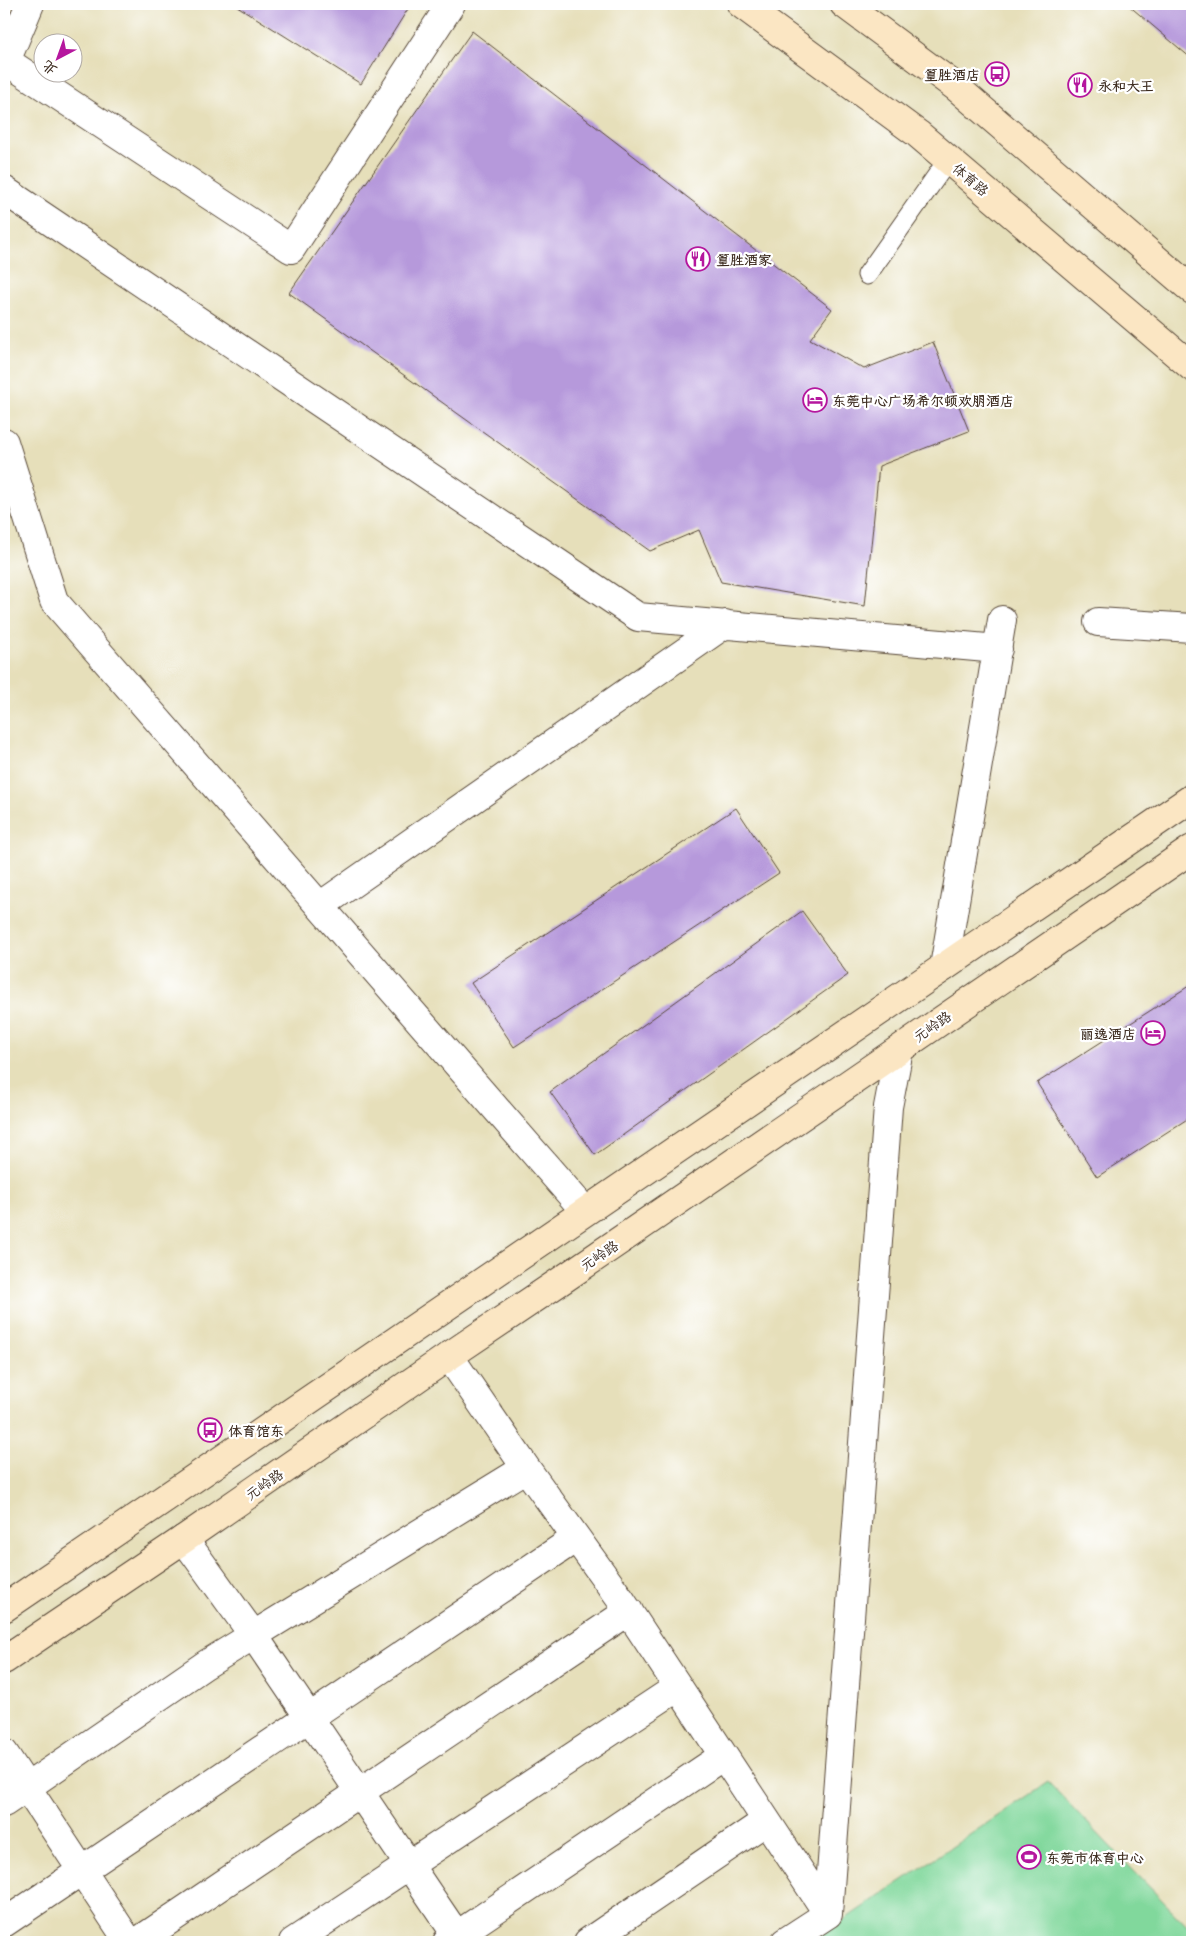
<svg xmlns="http://www.w3.org/2000/svg" width="1196" height="1946" viewBox="0 0 1196 1946" font-family="Mali,'LXGW WenKai TC',sans-serif">
  <rect width="100%" height="100%" fill="#fff"/>
  <filter id="ink" filterUnits="userSpaceOnUse"><feTurbulence type="fractalNoise" baseFrequency=".02" numOctaves="2"/><feDisplacementMap in="SourceGraphic" scale="10" xChannelSelector="R" yChannelSelector="G"/><feConvolveMatrix kernelMatrix="1 2 1 2 8 2 1 2 1" color-interpolation-filters="sRGB"/></filter>
  <filter id="wash" filterUnits="userSpaceOnUse"><feTurbulence type="fractalNoise" baseFrequency=".0096" numOctaves="4" result="noise"/><feDisplacementMap in="SourceGraphic" scale="20" xChannelSelector="R" yChannelSelector="G"/><feGaussianBlur stdDeviation="1.12" result="paint"/><feColorMatrix in="noise" values="0 0 0 0 0 0 0 0 0 0 0 0 0 0 0 0 0 1.4 0 .05"/><feComposite in="paint" operator="in"/></filter>
  <g filter="url(#wash)">
    <rect width="100%" height="100%" fill="#e6dfba"/>
    <!-- green -->
    <path fill="#81d89c" stroke="#5e815d" d="M1048,1782l144,149v11h-381z"/>
    <g id="blocks">
      <!-- building -->
      <path fill="#b699db" d="M234,4h177l-50,80z
        M1127,4h65v55z
        M472,31l360,278 -22,30 54,30 69,-27 36,89 -90,35 -14,140 -144,-24 -22,-52 -49,21 -361,-258z
        M736,808l43,65 -265,174 -43,-64z
        M802,911l46,64 -253,180 -45,-63z
        M1192,984v132l-95,61 -60,-94z"/>
    </g>
  </g>
  <g filter="url(#ink)">
    <use href="#blocks" fill-opacity="0" stroke="#554535" stroke-width="1"/>
    <g fill="none" stroke-linecap="round" stroke-linejoin="round">
      <!-- lane casing -->
      <g stroke="#554535" stroke-width="21">
        <path id="lane" d="M867,275l81,-115"/>
      </g>
      <!-- street casing -->
      <g stroke="#554535" stroke-width="30">
        <path id="street" d="M6,61l285,188 160,-245
          M4,66l26,-62
          M4,190l634,427 360,32
          M4,442l50,159 531,610
          M1098,622l94,6
          M320,906l405,-282
          M944,967l58,-347
          M449,1356l77,112 95,132 207,314 -43,28
          M184,1539l70,97 207,306
          M4,1753l125,189
          M4,1803l201,-138 321,-197
          M828,1914l60,-807 11,-57
          M4,1923l572,-385
          M137,1942l492,-331
          M293,1942l385,-255
          M447,1942l276,-186
          M588,1942l178,-121"/>
      </g>
      <!-- secondary casing -->
      <g stroke="#554535" stroke-width="30">
        <path id="secondary" d="M741,4l177,130 274,233
          M844,4l112,83 236,203
          M4,1608l1188,-810
          M4,1660l180,-121 265,-183 116,-78 627,-429"/>
      </g>
      <!-- lane -->
      <use href="#lane" stroke="#fff" stroke-width="19"/>
      <!-- street -->
      <use href="#street" stroke="#fff" stroke-width="28"/>
      <!-- secondary -->
      <use href="#secondary" stroke="#fbe6c3" stroke-width="28"/>
    </g>
  </g>
  <!-- icons -->
  <defs>
    <g id="bus-ring" transform="scale(1.25)"><circle r="9.5" fill="#fff" stroke="#b5179e" stroke-width="1.5"/><path d="M-5-6H5V4H4V6H2V4H-2V6H-4V4H-5ZM-3.5-4V0h7V-4ZM-3.5 1.2v1.5H-2V1.2ZM2 1.2v1.5H3.5V1.2Z" fill="#b5179e"/></g>
    <g id="restaurant-ring" transform="scale(1.25)"><circle r="9.5" fill="#fff" stroke="#b5179e" stroke-width="1.5"/><path d="M-5-6h1v4h1v-4h1v4h1v-4h1v5L-1.5 .5V6h-2V.5L-5-1ZM5-6V6H3V1.5H1.5Q1.5-4 5-6Z" fill="#b5179e"/></g>
    <g id="hotel-ring" transform="scale(1.25)"><circle r="9.5" fill="#fff" stroke="#b5179e" stroke-width="1.5"/><path d="M-6-4.5h1.5V1H6V5H4.5V3h-9V5H-6ZM-4 0a1.8 1.8 0 1 1 3.6 0ZM.5 0V-2.5h3Q6-2.5 6 0Z" fill="#b5179e"/></g>
    <g id="stadium-ring" transform="scale(1.25)"><circle r="9.5" fill="#fff" stroke="#b5179e" stroke-width="1.5"/><path d="M0-5a6.5 5 0 1 0 0 10a6.5 5 0 1 0 0-10ZM-3.5-1.8h7v3.6h-7Z" fill="#b5179e"/></g>
  </defs>
  <g fill-rule="evenodd">
    <use href="#bus-ring" x="997" y="74"/>
    <use href="#restaurant-ring" x="1080" y="85"/>
    <use href="#restaurant-ring" x="698" y="259"/>
    <use href="#hotel-ring" x="815" y="400"/>
    <use href="#hotel-ring" x="1153" y="1033"/>
    <use href="#bus-ring" x="210" y="1430"/>
    <use href="#stadium-ring" x="1029" y="1857"/>
  </g>
  <g text-anchor="middle" dominant-baseline="central" stroke-width="4.5" stroke-linejoin="round" paint-order="stroke">
    <!-- poi labels -->
    <g font-size="14" font-weight="bold" fill="#3b2a1e" stroke="#fff" text-anchor="start">
      <text x="980" y="74" text-anchor="end">篁胜酒店</text>
      <text x="1098" y="85">永和大王</text>
      <text x="716" y="259">篁胜酒家</text>
      <text x="832" y="400">东莞中心广场希尔顿欢朋酒店</text>
      <text x="1136" y="1033" text-anchor="end">丽逸酒店</text>
      <text x="228" y="1430">体育馆东</text>
      <text x="1046" y="1857">东莞市体育中心</text>
    </g>
    <!-- street labels -->
    <g font-size="14" fill="#3b2a1e" stroke="#fff">
      <text transform="translate(971 179) rotate(40)">体育路</text>
      <text transform="translate(932 1026) rotate(-35)">元岭路</text>
      <text transform="translate(599 1255) rotate(-34)">元岭路</text>
      <text transform="translate(264 1484) rotate(-35)">元岭路</text>
    </g>
  </g>
  <!-- margin -->
  <rect width="1196" height="1946" fill="none" stroke="#fff" stroke-width="20"/>
  <!-- north arrow -->
  <g transform="translate(58 58) rotate(221)"><circle r="24" fill="#ffffff" stroke="#b1aaa5"/>
  <path d="M0-4L9 19L0 12L-9 19Z" fill="#b5179e"/>
  <text y="-8" font-size="14" font-weight="bold" text-anchor="middle" fill="#3b2a1e">北</text>
  </g>
</svg>
